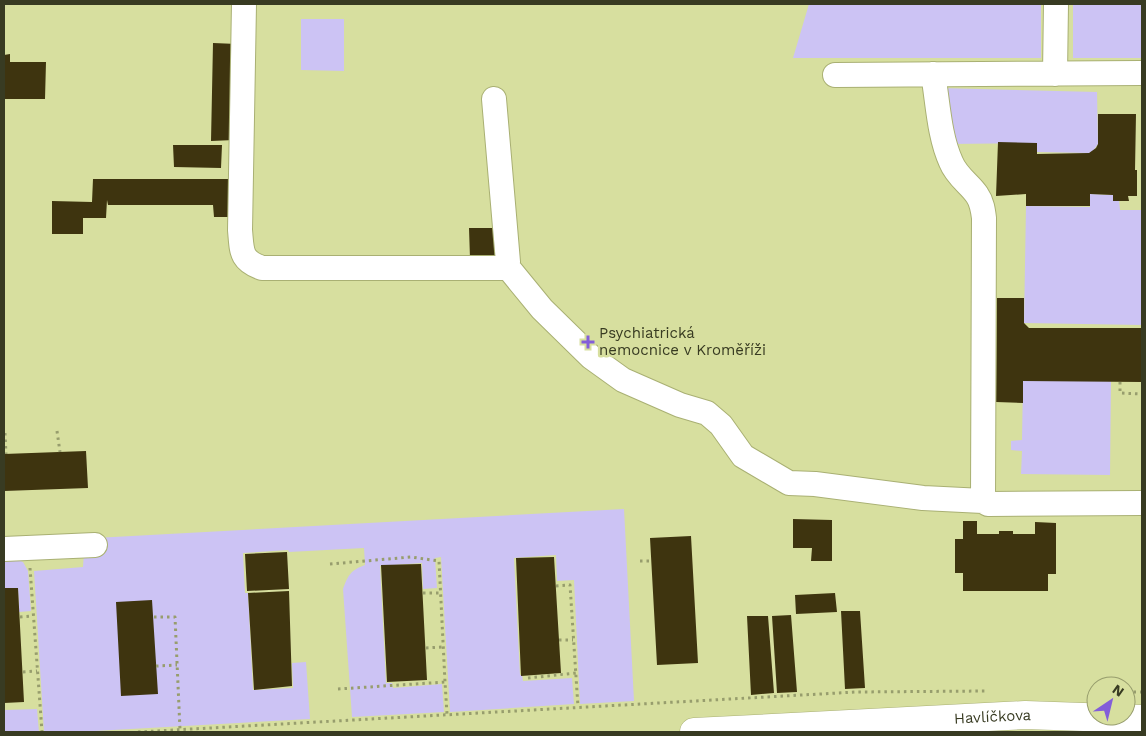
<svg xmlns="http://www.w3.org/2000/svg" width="1146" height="736" viewBox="0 0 1146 736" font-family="'Work Sans',sans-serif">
  <rect width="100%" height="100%" fill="#d7df9f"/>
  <!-- green -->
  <path fill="#ccc3f4" d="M809,4h232v54h-248z
    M1073,4h69v54h-69z
    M301,19h43v52l-43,-1z
    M940,88l157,4 1,52 -5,7 -4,2 -52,-1v-9l-88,1z
    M1090,194l23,1v6l6,-1 1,10h22v115l-118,-2 2,-117 64,1z
    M1023,381h88l-1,94 -89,-1 1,-23 -11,-1v-9l11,-1z
    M624,509l10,192 -54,3 -6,-124 -17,1 -1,-26 -42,3 6,117h2l1,6 49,-3 2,26 -124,8 -9,-155 -6,1 2,30 -14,1 -1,-26 -42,3 6,117h6l1,5 49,-4 2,28 -92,5 -9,-128c5,-14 8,-19 22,-24l-1,-17 -75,4 -1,-2 -45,3 2,40h3l5,97 40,-2 -1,-25 14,-1 4,57 -233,13h-33l-10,-161 49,-4 1,-15 11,-14z
    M8,556l15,6 5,9 3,40 -12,1 -1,-24h-14v-31z
    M37,709l2,23h-35v-22z"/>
  <!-- building -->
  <path fill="#3e340f" d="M213,43l24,1 -3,96 -23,1z
    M10,54v8h36l-1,37h-41v-44z
    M1098,114h38l-1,56h2v26h-9l1,5h-16v-6l-23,-1v12h-64v-12l-30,2 2,-54 39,1v11l52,-1 7,-5 2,-4z
    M173,145h49l-1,23 -47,-1z
    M93,179h138v38h-17l-1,-12h-105l-1,-5 -1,18h-23v16h-31v-33l40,1z
    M469,228h28l1,29 -28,1z
    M997,298h27v25l5,5h113v54l-119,-1v22l-27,-1z
    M86,451l2,37 -84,3v-37z
    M793,519l39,1v41h-21l1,-13h-19z
    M963,521h14v13h22v-3h14v3h22v-12l21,1v51h-8v17h-85v-18h-8v-34h8z
    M691,536l7,127 -41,2 -7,-127z
    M287,552l2,37 -42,2 -2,-37z
    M554,557l7,116 -40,3 -5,-118z
    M421,564l6,116 -40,2 -6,-117z
    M4,588h14l6,114 -20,1z
    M289,591l3,95 -38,4 -6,-97z
    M835,593l2,19 -41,2 -1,-19z
    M152,600l6,94 -37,2 -5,-94z
    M841,611h19l5,77 -20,1z
    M791,615l6,77 -20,1 -5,-77z
    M747,616h21l6,77 -23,2z"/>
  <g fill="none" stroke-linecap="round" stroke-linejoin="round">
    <!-- street casing -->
    <g stroke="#a9b073" stroke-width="26">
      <path id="street" d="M244,4l-4,226c2,21 0,30 22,38h241l5,-6 -14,-163
        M933,74c5,29 6,62 18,88 6,15 19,22 26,33 5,7 6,15 7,23l-1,283
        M1055,74l1,-70
        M835,75l307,-2
        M506,265l36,44 49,48 32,23 57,25 27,8 14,12 22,31 46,27 26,1 108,14 60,3 5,3 154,-1
        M4,549l91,-4"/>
    </g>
    <!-- secondary casing -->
    <g stroke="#a9b073" stroke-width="29">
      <g id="secondary">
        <path id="s1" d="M694,732l331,-17 117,4"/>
      </g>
    </g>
    <!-- path -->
    <path stroke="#979d6d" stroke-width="3" stroke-dasharray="2.5 4" stroke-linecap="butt" d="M1120,382v11l22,1
      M57,431l3,21
      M5,433l1,21
      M640,561h11
      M330,564l81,-7 28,4 6,121
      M30,568l12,164
      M556,586l14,-1 8,122
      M423,593h17
      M20,617l13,-1
      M154,617h21l5,113
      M559,640h14
      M426,648l17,-1
      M156,666l21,-1
      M23,672l14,-1
      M528,678l48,-5
      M338,689l107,-7 2,32
      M1127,692h15
      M138,732l718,-40 130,-1"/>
    <!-- street -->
    <use href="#street" stroke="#fff" stroke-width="24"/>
    <!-- secondary -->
    <use href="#secondary" stroke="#fff" stroke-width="28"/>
  </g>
  <!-- markers -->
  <path fill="#835ed9" stroke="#d7df9f" stroke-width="2" d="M585.5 334.5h5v5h5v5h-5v5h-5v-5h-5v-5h5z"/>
  <g text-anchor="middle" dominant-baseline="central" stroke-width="5" stroke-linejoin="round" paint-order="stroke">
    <!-- poi labels -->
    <g font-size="15" fill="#383b22" stroke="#d7df9f" text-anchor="start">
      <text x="599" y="333">Psychiatrická<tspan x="599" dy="17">nemocnice v Kroměříži</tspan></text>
    </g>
    <!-- street labels -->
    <g font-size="15" fill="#383b22" stroke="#d7df9f">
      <text stroke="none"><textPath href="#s1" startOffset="299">Havlíčkova</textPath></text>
    </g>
  </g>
  <!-- border -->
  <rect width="1146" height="736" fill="none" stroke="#383b22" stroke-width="10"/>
  <!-- north arrow -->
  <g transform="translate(1111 701) rotate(35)"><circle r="24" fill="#d7df9f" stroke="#979d6d"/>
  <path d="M0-4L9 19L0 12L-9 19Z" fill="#835ed9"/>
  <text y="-8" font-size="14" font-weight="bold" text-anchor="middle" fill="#383b22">N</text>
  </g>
</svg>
